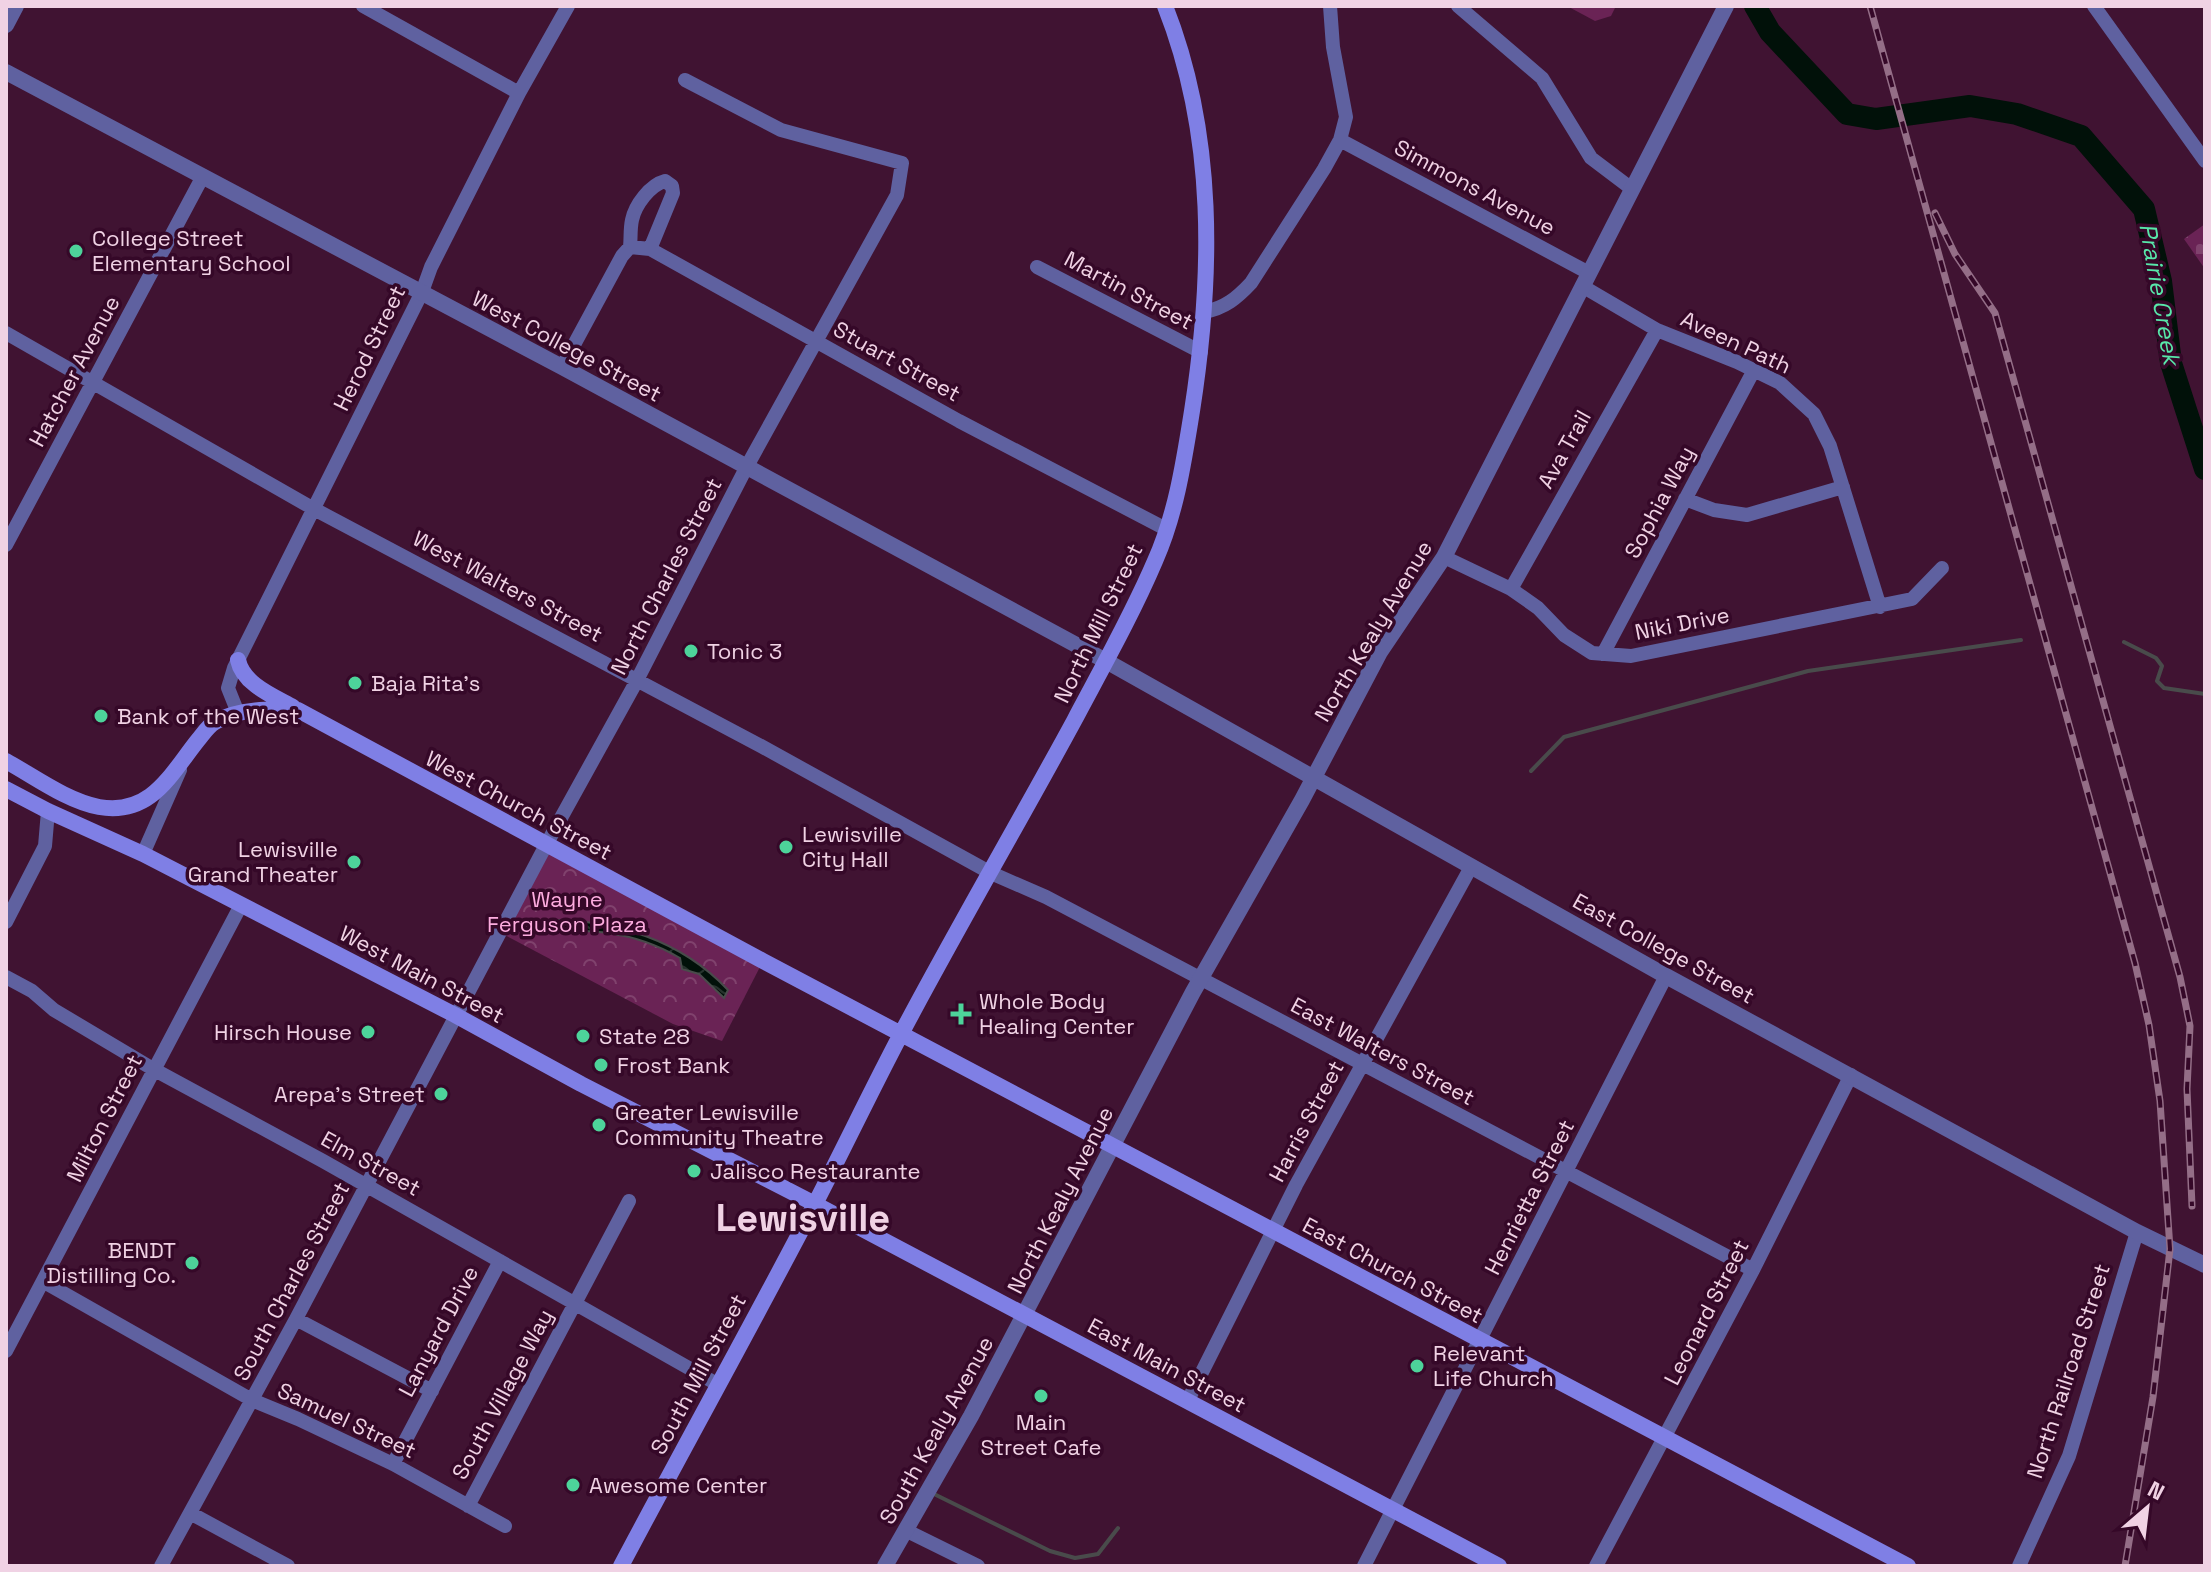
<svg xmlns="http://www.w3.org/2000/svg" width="2211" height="1572" viewBox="0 0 2211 1572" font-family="'Space Grotesk',sans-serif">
  <defs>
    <pattern id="cemetery-stones" width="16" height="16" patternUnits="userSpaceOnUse" patternTransform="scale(2)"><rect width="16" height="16" fill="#6a2355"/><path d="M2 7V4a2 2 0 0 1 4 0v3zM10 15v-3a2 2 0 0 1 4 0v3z" fill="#80426d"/></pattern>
    <pattern id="park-crowns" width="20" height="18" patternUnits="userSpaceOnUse" patternTransform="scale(2)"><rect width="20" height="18" fill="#6a2355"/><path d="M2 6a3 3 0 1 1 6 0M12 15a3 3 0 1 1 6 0" fill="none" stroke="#80426d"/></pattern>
    <pattern id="water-waves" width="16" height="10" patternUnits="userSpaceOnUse" patternTransform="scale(2)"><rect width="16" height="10" fill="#011109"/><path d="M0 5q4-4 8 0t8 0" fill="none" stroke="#26332d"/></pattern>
  </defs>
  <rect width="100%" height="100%" fill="#401332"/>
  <!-- grass -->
  <path fill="#6a2355" d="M1567,6h49l-5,10 -16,5z"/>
  <!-- cemetery -->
  <path fill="url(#cemetery-stones)" d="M2205,224v45l-21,-30z"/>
  <!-- park -->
  <path fill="url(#park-crowns)" d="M546,845l217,116 -41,80 -49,-17 -174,-92z"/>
  <!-- water -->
  <path fill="url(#water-waves)" stroke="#494b4b" stroke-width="2" d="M549,920c67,0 132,20 179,70l-4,8 -25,-24 -17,-5 -2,-11c-50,-29 -90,-28 -146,-27l-7,-3 3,-7z"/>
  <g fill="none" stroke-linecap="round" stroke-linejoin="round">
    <!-- stream -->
    <path stroke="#494b4b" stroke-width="4" d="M2124,642l32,16 6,8 -5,15 7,7 41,6
      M1531,771l33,-34 244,-66 213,-31
      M934,1494l116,57 25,7 23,-4 20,-26"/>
    <!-- river -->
    <path stroke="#011109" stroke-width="22" d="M1755,6l15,26 77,82 29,5 94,-13 47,8 64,22 63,73 17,72 10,82 34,106"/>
    <!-- minor -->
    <path stroke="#5f61a0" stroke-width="14" d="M363,6l156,87
      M1458,6l84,72 49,80 41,31
      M2094,6l111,155
      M1340,140l249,133
      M630,247c1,-9 0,-18 2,-27 3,-15 18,-35 33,-39l7,5 1,7 -23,56
      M1037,267l164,85
      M1582,286l75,44 80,32 43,21 34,31 16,32 50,161
      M1204,312c21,-4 33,-14 47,-29l73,-114 16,-29 6,-23 -13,-70 -3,-41
      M6,333l308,176 447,237 230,127 55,24 707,373
      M562,367l60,-111 8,-9 20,2 309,172 207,108
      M1685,499l29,11 33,5 96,-28
      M6,545l197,-369
      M1444,557l67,32 27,19 26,27 28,18 39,3 281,-57 30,-31
      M1511,589l146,-259
      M1603,654l151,-284
      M238,713l-10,-25 6,-20 188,-376 9,-25 88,-174 49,-87
      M143,854l37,-84
      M6,922l39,-76 3,-35
      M6,977l26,14 22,19 99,59 170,92 394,223
      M44,1282l208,118 46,19 95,45 112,62
      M296,1319l136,72
      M6,1351l235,-446
      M1188,1400l108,-215 175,-318
      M393,1464l107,-203
      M468,1506l161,-305
      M190,1513l98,53
      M905,1530l73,36
      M161,1566l135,-247 250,-474 89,-161 111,-216 151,-273 5,-32 -121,-33 -96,-50
      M1364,1566l302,-590
      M1596,1566l157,-296 98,-195
      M2019,1566l50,-110 68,-224"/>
    <!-- tertiary -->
    <path stroke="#5f61a0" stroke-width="16" d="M6,25l10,-19
      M6,72l556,295 544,294 560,315 471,256 68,33
      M885,1566l86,-150 222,-424 109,-192 78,-148 64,-95 282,-551"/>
    <!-- secondary -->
    <path stroke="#7f7fe5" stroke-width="16" d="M238,660c5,24 35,36 55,47
      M6,761c29,16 61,40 93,46 52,9 71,-32 99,-67 5,-6 10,-14 17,-18 24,-14 56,-13 83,-12l465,251 1145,605
      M6,789l42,22 95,43 312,161 126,69 234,120 684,362
      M621,1566c64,-121 131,-241 194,-362 29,-56 56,-113 85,-168 56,-106 117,-210 174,-315 28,-53 58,-106 81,-160 21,-47 29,-100 37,-150 21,-135 24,-276 -27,-405"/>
    <!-- rail casing -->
    <g stroke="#946e87" stroke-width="7">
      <path id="rail" d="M1870,6l265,957 14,62 11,76 10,148 -17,148 -28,169
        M1935,213l20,41 40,59 185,664 10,49 -3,63 5,117"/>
    </g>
    <!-- rail -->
    <use href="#rail" stroke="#350828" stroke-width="4" stroke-dasharray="12" stroke-linecap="butt"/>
  </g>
  <!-- markers -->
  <g fill="#4dd39a" stroke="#350828" stroke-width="3">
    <circle cx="76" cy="251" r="8"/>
    <circle cx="691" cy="651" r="8"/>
    <circle cx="355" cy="683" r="8"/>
    <circle cx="101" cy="716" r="8"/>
    <circle cx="786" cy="847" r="8"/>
    <circle cx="354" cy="862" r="8"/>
    <path d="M957 1002h8v8h8v8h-8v8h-8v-8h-8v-8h8z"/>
    <circle cx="368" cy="1032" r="8"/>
    <circle cx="583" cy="1036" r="8"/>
    <circle cx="601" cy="1065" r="8"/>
    <circle cx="441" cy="1094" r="8"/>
    <circle cx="599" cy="1125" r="8"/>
    <circle cx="694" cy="1171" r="8"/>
    <circle cx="192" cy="1263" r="8"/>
    <circle cx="1417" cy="1366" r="8"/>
    <circle cx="1041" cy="1396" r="8"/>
    <circle cx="573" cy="1485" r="8"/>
  </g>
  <g text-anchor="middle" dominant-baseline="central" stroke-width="7" stroke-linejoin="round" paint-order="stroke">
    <!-- street labels -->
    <g font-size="22" fill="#f0d2e4" stroke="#350828">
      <text transform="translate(1475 187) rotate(28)">Simmons Avenue</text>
      <text transform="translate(1129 290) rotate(28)">Martin Street</text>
      <text transform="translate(1736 342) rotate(25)">Aveen Path</text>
      <text transform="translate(567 346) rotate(28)">West College Street</text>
      <text transform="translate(369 348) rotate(-64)">Herod Street</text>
      <text transform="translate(897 361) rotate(29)">Stuart Street</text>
      <text transform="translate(74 371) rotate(-62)">Hatcher Avenue</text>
      <text transform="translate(1564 449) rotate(-61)">Ava Trail</text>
      <text transform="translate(1659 502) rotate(-62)">Sophia Way</text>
      <text transform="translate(666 576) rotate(-63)">North Charles Street</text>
      <text transform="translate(508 586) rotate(28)">West Walters Street</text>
      <text transform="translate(1098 623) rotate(-64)">North Mill Street</text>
      <text transform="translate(1682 623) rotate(-11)">Niki Drive</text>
      <text transform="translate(1373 631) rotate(-59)">North Kealy Avenue</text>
      <text transform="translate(519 805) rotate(28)">West Church Street</text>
      <text transform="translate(1664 948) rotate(29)">East College Street</text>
      <text transform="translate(422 974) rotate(28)">West Main Street</text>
      <text transform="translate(1383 1051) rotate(28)">East Walters Street</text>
      <text transform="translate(104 1118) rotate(-63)">Milton Street</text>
      <text transform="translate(1306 1121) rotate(-62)">Harris Street</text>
      <text transform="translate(371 1163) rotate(29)">Elm Street</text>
      <text transform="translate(1529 1197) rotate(-63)">Henrietta Street</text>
      <text transform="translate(1060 1200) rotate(-63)">North Kealy Avenue</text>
      <text transform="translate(1393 1270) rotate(28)">East Church Street</text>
      <text transform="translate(291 1281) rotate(-62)">South Charles Street</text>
      <text transform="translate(1706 1312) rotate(-63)">Leonard Street</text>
      <text transform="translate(438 1331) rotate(-62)">Lanyard Drive</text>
      <text transform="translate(1167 1365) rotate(28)">East Main Street</text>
      <text transform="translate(2068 1371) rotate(-72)">North Railroad Street</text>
      <text transform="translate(698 1374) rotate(-62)">South Mill Street</text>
      <text transform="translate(502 1394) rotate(-62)">South Village Way</text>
      <text transform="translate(347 1420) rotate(25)">Samuel Street</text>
      <text transform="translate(936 1430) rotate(-61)">South Kealy Avenue</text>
    </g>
    <!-- poi labels -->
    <g font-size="22" fill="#f0d2e4" stroke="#350828" text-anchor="start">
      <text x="92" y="238">College Street<tspan x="92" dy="25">Elementary School</tspan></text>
      <text x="707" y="651">Tonic 3</text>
      <text x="371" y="683">Baja Rita's</text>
      <text x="117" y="716">Bank of the West</text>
      <text x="802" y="834">Lewisville<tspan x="802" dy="25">City Hall</tspan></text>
      <text x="338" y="849" text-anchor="end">Lewisville<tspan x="338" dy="25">Grand Theater</tspan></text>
      <text x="979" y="1001">Whole Body<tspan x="979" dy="25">Healing Center</tspan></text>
      <text x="352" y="1032" text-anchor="end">Hirsch House</text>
      <text x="599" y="1036">State 28</text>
      <text x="617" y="1065">Frost Bank</text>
      <text x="425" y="1094" text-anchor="end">Arepa's Street</text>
      <text x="615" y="1112">Greater Lewisville<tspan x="615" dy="25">Community Theatre</tspan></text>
      <text x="710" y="1171">Jalisco Restaurante</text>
      <text x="176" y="1250" text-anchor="end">BENDT<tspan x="176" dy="25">Distilling Co.</tspan></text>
      <text x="1433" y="1353">Relevant<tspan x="1433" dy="25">Life Church</tspan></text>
      <text x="1041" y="1422" text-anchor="middle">Main<tspan x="1041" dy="25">Street Cafe</tspan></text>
      <text x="589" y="1485">Awesome Center</text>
    </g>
    <!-- park labels -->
    <g font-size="22" fill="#fdacdf" stroke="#350828">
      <text x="567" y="899">Wayne<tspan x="567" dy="25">Ferguson Plaza</tspan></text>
    </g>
    <!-- water labels -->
    <g font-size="24" font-style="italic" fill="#58e8aa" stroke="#350828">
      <text transform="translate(2160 294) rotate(80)">Prairie Creek</text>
    </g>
    <!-- town labels -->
    <g font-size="38" font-weight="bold" fill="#f0d2e4" stroke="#350828">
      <text x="803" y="1218">Lewisville</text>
    </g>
  </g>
  <!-- border -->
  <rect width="2211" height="1572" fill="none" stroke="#f0d2e4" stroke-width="16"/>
  <!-- north arrow -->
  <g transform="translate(2147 1508) rotate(28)" stroke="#350828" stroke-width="6" paint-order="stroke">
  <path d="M0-6L14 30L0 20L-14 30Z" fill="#f0d2e4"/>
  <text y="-12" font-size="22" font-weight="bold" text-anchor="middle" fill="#f0d2e4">N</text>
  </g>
</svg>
